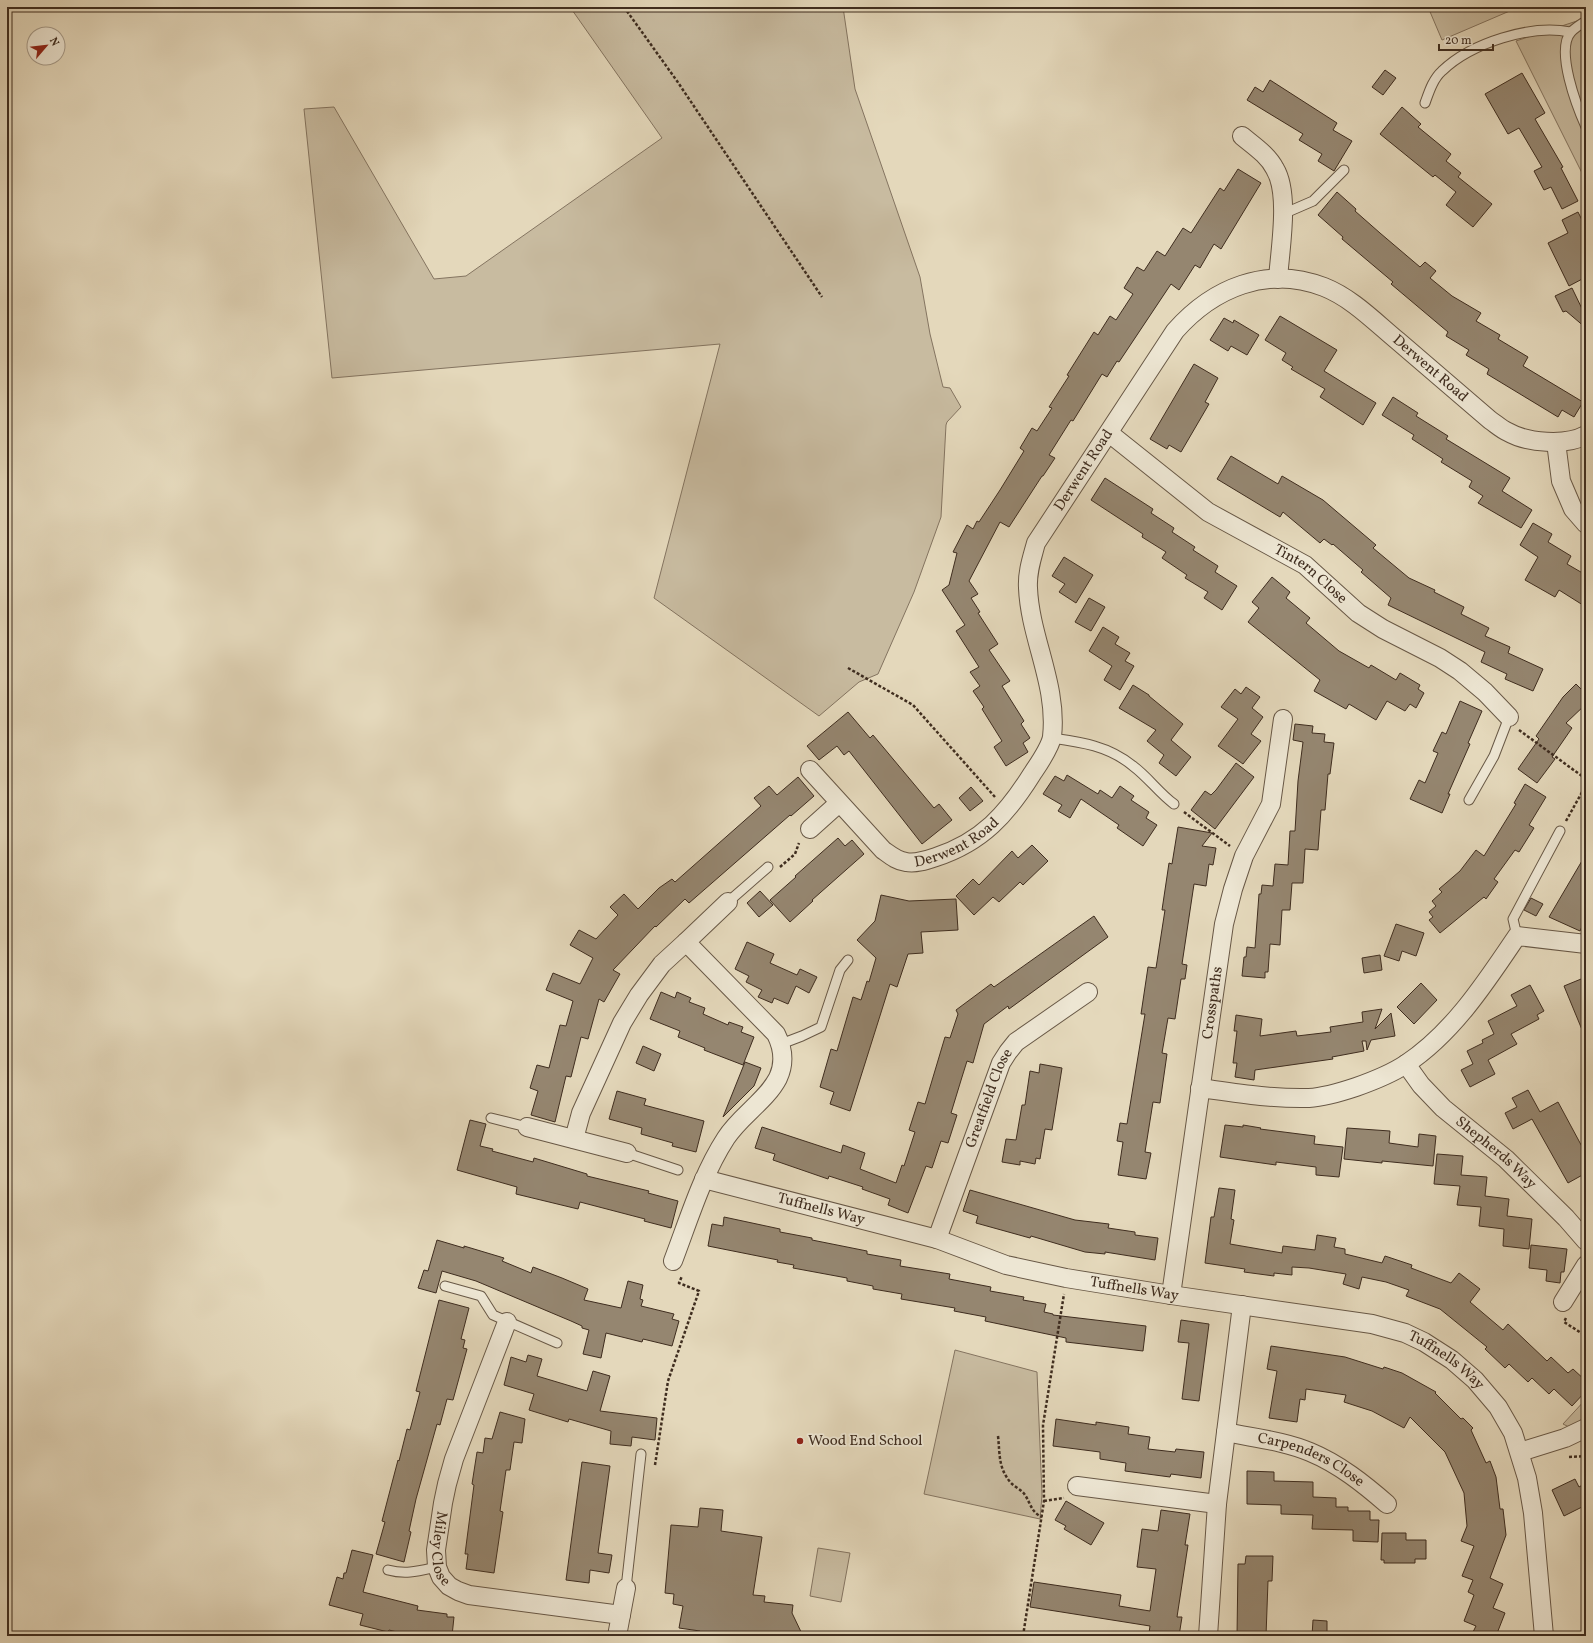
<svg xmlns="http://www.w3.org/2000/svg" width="1593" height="1643" viewBox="0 0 1593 1643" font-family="Vollkorn,serif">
  <rect width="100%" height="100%" fill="#e4d8bb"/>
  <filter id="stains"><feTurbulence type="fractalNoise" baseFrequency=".005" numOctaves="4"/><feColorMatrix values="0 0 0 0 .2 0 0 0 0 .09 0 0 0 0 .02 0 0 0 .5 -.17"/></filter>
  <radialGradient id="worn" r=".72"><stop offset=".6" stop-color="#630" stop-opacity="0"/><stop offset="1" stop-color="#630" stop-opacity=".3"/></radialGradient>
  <!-- green -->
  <path fill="#c8bba0" stroke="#847460" d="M570,7h273l12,82 65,188 10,57 13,53 7,1 11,19 -14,15 -1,3 -5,92 -27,75 -36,82 -19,8 -40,34 -165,-118 66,-254 -388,34 -28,-269 30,-2 100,172 32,-3 196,-138z
    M1428,7h91l-77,33z
    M1586,18v163l-70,-140z
    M955,1350l82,22 5,123 -2,24 -116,-25z
    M1586,1399v35l-1,1 -22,-11z
    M818,1548l32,5 -9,49 -31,-6z"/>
  <!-- building -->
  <path fill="#958670" stroke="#3f2d1f" d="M1385,70l11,8 -13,17 -11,-8z
    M1522,73l23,40 -10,6 28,48 -2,1 17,33 -16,8 -11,-22 -7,3 -10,-19 8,-4 -23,-39 -11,6 -23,-40z
    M1270,80l67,43 -4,7 19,11 -18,30 -16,-10 4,-7 -23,-14 4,-6 -56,-34 8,-13 8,5z
    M1402,107l19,17 -3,3 33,27 -5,7 15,12 -3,4 34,27 -19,23 -27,-22 10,-13 -21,-17 -2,2 -53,-43z
    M1238,169l23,14 -40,66 -7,-5 -14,24 -5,-3 -16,25 -8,-6 -52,78 -2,-1 -10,16 -5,-3 -29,47 -2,-1 -22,35 6,3 -12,18h-1l-33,51 -9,-5 -31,59 9,13 -7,4 9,14 -2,1 20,31 -9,6 21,31 -8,5 22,35 -3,3 9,14 -7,5 5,9 -22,14 -12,-19 8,-6 -20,-32 2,-2 -11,-16 7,-5 -10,-14 9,-5 -23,-36 9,-6 -23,-35 7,-5 8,-32 -4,-1 14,-27 6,4 4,-8 2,1 21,-32 24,-39 -4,-3 12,-20 5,3 15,-23 -3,-1 20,-31 -2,-1 27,-43 4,3 12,-19 6,4 17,-26 -9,-6 13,-21 7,4 13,-20 8,5 18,-28 8,5 29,-45 4,3z
    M1337,192l19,17 -1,2 25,22 40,34 5,-5 11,9 -6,7 22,18 29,17 -5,8 24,14 -2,4 30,18 -5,9 60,36 -9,15 -12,-7 -4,7 -71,-43 2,-5 -23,-14 3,-5 -23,-14 2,-4 -57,-48 2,-2 -51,-43 1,-2 -25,-22z
    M1578,212l8,16v49l-17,9 -21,-43 20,-10 -6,-13z
    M1572,288l14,29v11l-20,-17 -3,1 -8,-16z
    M1280,316l57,34 -13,21 52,32 -13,22 -43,-28 5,-8 -34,-20 2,-2 -11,-7 4,-7 -21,-13z
    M1224,318l9,5 1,-3 25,15 -12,20 -16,-9 -3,5 -18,-11z
    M1194,364l24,14 -13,24 4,2 -28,48 -12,-7 -2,4 -17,-10z
    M1393,397l25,16 -2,3 32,20 -2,3 64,39 -8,13 30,19 -11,18 -43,-25 5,-7 -14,-9 3,-6 -31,-19 2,-3 -31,-20 2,-4 -32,-20z
    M1231,456l47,28 4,-8 41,24 53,45 -3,3 36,30 26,12 -1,2 30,15 -3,7 28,14 -4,8 25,11 -2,6 35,16 -10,22 -28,-12 2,-5 -26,-12 4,-10 -97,-47 3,-7 -30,-26 2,-2 -30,-26 -1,1 -8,-6 -4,4 -37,-31 -3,5 -63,-38z
    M1105,478l48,31 -2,4 23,15 -2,4 23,15 -2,3 25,16 -3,6 22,14 -15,24 -18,-12 4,-6 -23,-14 2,-3 -25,-17 4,-6 -24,-15 1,-3 -52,-34z
    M1533,523l19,11 -4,8 23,14 -4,8 19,11v32l-27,-17 -4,7 -30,-17 13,-23 -18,-12z
    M1064,557l29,18 -17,28 -17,-11 6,-8 -13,-8z
    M1272,577l18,15 -4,6 24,20 -4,5 33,28 30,17 2,-3 25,15 4,-7 20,12 -2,4 6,4 -8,15 -6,-4 -5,7 -18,-10 -11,19 -27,-16 -3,5 -32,-18 6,-11 -72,-58 11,-14 -7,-6z
    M1089,598l16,9 -14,24 -16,-9z
    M1103,627l16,10 -4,7 15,9 -5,8 9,5 -14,24 -16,-10 8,-14 -23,-15z
    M1576,684l10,10v10l-20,19 6,5 -20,29 3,2 -18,24 -19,-14 21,-30 -3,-3 27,-39z
    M1133,685l16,10v1l34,28 -12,16 20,17 -15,19 -17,-13 5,-8 -17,-14 9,-11 -37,-22z
    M1246,687l14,10 -8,11 11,9 -12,17 10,7 -18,23 -25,-18 20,-27 -17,-12 14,-18 6,5z
    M1460,701l22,10 -14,32 2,1 -22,50h2l-8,19 -32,-14 9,-19 6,3 13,-30 -5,-2 9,-19 4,2z
    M848,712l22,26 3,-3 61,73 5,-4 13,16 -30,24 -73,-93 -5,4 -7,-9 -18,14 -12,-14z
    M1295,724l18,2 -1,7 13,1 -1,8 10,1 -4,31h-2l-3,36h-4l-3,40 -13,-1 -2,34h-11l-2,27h-8l-2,35 -10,-1 -2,28h-3v6l-23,-2 2,-19h2l1,-10 8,1 4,-54h2l1,-9 11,1 2,-22 13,1 2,-34h5l3,-50 5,-39 -10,-2z
    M1236,763l18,14 -39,52 -24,-19 14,-19 6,4 5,-5z
    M1067,775l31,19 2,-4 12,8 8,-12 14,10 -3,4 18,12 -3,6 11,7 -14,21 -26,-18 2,-3 -38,-26 -11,19 -12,-7 4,-6 -19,-11 12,-18 9,5z
    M798,777l16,19 -23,20 -1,-1 -101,88 -4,-4 -29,28 -1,-1 -42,44 7,4 -16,28 -5,-3 -11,40 -7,-2 -10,40 -5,-1 -11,46 -24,-7 7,-24 -8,-3 7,-23 12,3 11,-43 6,1 7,-25 -27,-11 7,-17 27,11 13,-26 -23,-13 9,-15 17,9 22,-24 -8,-8 14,-13 14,15 21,-21 13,-9 3,3 86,-76 -7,-8 15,-12 8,9z
    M1525,784l21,13 -17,28 5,3 -15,24 -4,-2 -21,29 4,3 -12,17 -2,-2 -44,36 -11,-13 4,-3 -4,-5 7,-6 -4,-5 10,-9 -3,-3 21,-18 16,-21 8,6 32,-52 -2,-1z
    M971,787l12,14 -13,10 -11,-13z
    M1178,827l34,6 -10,13 14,2 -3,17 -4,-1 -3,22 -12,-2 -12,80 5,1 -2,14h-4l-6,40 -7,-1 -6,35 5,1 -7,49 -7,-1 -8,50 6,1 -5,26 -28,-4 5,-33 -6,-1 3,-18 7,1 18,-110h-4l7,-47 8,1 9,-58h-3l7,-47 3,1z
    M838,838l7,8 7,-6 12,14 -52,46 1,1 -23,21 -20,-22 26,-23 -1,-1z
    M1032,845l16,16 -25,24 -3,-3 -21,20 -6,-5 -19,18 -18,-19 17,-17 6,6 33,-34 6,7z
    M1586,854v63l-6,14 -31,-14z
    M760,891l13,14 -14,12 -12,-14z
    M881,895l28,6 47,-2 2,31 -37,2 2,21 -15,1 -11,33 -7,-3 -40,127 -20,-7 4,-12 -14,-5 11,-38 6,2 16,-54 8,3 6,-19 2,1 7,-24 -19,-18 18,-19z
    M1531,898l12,6 -7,12 -12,-6z
    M1094,916l14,21 -99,72 -1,-3 -24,18 -11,39 -6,-2 -5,16 -11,36 6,2 -9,28 -7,-2 -9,27 -6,-2 -18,47 -20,-8 2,-6 -28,-10 1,-2 -34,-11 -1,3 -55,-19 2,-6 -20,-6 7,-21 79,26 2,-8 22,8 -5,16 36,14 6,-18 2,1 11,-34 -6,-2 9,-28 7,2 20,-67 5,1 8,-24 -2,-4 35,-26 3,3z
    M1396,924l28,9 -8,23 -14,-5 -3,10 -15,-5z
    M747,942l27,12 -4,9 27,12 3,-6 17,8 -8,16 -13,-7 -8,18 -14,-6 -2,5 -14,-6 4,-7 -16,-8 3,-6 -14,-7z
    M1380,955l2,15 -18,3 -2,-15z
    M1586,977v60h-1l-21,-51z
    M1421,983l16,17 -23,24 -17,-17z
    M1530,985l14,26 -7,4 2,4 -28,15 6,10 -29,16 7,14 -25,13 -9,-17 12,-6 -6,-13 16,-8 -1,-3 12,-6 -6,-13 29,-15 -6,-11z
    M661,992l14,6 2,-6 14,6 -2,4 16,6 -2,6 25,11 1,-3 14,5 -2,5 13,5 -11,28 -39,-15 1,-2 -27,-11 2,-6 -30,-12z
    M1382,1009l-7,20 16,-16 4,23 -24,4 -4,10 -1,-9h-4l2,10 -32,6 1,2 -78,11 -1,10 -19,-3 2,-14h-4l4,-32h-3l2,-16 26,4 -2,17 36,-5 1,5 34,-4 -1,-5 33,-5 -1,-10z
    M643,1046l18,8 -7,17 -18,-8z
    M745,1062l16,6 -7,18 -31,31z
    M1040,1064l22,4 -10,62 -7,-1 -5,30 -4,-1 -1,6 -15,-3v4l-18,-3 4,-23 10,1 6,-35h3l5,-34 9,2z
    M1528,1090l12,22 18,-10 28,52v19l-18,10 -36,-64 -19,10 -8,-16 12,-6 -5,-9z
    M617,1091l29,8 -2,6 60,16 -8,31 -24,-6 1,-3 -32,-9 1,-6 -33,-9z
    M470,1120l16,4 -6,22 13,3 -1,2 41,11 1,-4 53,16v2l62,15 -1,2 30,8 -7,27 -27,-7 1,-2 -65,-17 -2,7 -62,-15 1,-7 -60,-17z
    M1225,1125l18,2v-2l18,3 -1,1 55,7 -1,8 29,3 -4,30 -23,-2v-8l-40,-5v3l-56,-8z
    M1347,1128l43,3 -1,12 29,4 1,-13 17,2 -3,30 -51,-5v2l-38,-4z
    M1437,1154l26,2 -2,19 26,2 -2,19 24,3 -2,17 25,3 -3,30 -26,-3 1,-17 -25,-3 2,-19 -24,-2 3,-19 -26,-2z
    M1219,1188l16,2 -4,29 3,1 -4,24 52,9 1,-7 32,4 2,-15 19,3 -2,9 11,2v5l37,9 3,-7 27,9 -1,3 40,15 8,-10 21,16 -10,13 33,28 5,-6 39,37 4,-4 17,16 5,-4 13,12v10l-14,15 -18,-17 -5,5 -17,-16 -4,4 -19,-18 -4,4 -20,-19 2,-2 -47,-38 -34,-13 3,-6 -23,-8 -24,-5 -3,12 -16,-5 3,-10 -37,-6 -17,-1v8l-18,-2v3l-30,-4 1,-3 -40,-6 6,-46h3z
    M970,1190l105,30 34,4 -1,4 27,4v3l23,3 -3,22 -50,-8v2l-20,-2 -54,-16 -1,2 -54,-15 2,-7 -15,-5z
    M724,1217l56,12v3l32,6v2l55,11v3l34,6 -1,6 50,8 -1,5 42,8 -1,4 34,6 -1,3 23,4 -2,8 9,2v1l93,11 -3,25 -77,-9v-4l-81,-17 1,-4 -32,-6 1,-3 -54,-9 1,-5 -29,-5v-3l-26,-5v-3l-54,-10 1,-3 -17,-3 1,-2 -70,-14 4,-22 11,2z
    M437,1240l27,8v-2l40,12 -2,3 29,12 2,-6 29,11 26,11 -4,11 37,8 7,-27 15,4 -3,14 3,1 -2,6 33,8 -2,5 7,2 -7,25 -29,-7 -1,3 -36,-9 -5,25 -18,-4 6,-24 -7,-2v-2l-11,-5 -95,-40 -34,-10 -6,22 -18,-5 6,-18 4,1z
    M1531,1245l36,4 -3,23h-3l-1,11 -14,-2 1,-11 -18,-2z
    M439,1300l30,8 -8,31 4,1 -2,8 4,1 -14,51 -6,-1 -7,26 -3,-1 -21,75 -7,32 2,1 -7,30 -28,-8 9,-32 -3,-1 16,-61 1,1 8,-32 3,1 10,-38 -4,-1z
    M1181,1320l28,4 -10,77 -17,-2 7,-56 -11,-1z
    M1271,1346l74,11 38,12 1,-2 18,6 34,19 -1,1 26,26 2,-1 10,10 -2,2 15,33 4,-2 6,16 4,32h3l3,26 -16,43 13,6 -10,24 12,5 -9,23h-25l5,-10 -12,-5 10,-26 -6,-3 5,-12 -11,-4 12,-30 -13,-5 6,-15 -3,-33 -19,-41 -35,-35 -6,11 -32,-17 -28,-9 2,-7 -40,-6 -1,11 -5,-1 -3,23 -28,-4 8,-47 -10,-2z
    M528,1355l14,4 -5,17 50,15 6,-20 17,5 -10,35 57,7 -2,22 -23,-3 -1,9 -21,-2 1,-13 -42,-12 -1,3 -39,-12 5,-16 -30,-9 7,-28 15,5z
    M500,1412l25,7 -3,24 -8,-1 -4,28h-4l-6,41 3,1 -9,61 -28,-4 2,-15h-3l9,-69 -2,-1 5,-32 6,1 2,-15 7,1z
    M1056,1419l40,6v-3l33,5 -1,7 22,3 -2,12 27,3 1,-3 28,3 -3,26 -30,-4 -1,3 -45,-6 1,-8 -26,-4v-7l-47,-6z
    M582,1462l28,4 -12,87 14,2 -3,18 -19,-3 -1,13 -23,-3z
    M1247,1471l27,1v9l39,1v15l23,1v9h12v4h22v9h9l-1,22 -25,-1v-11l-41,-1 1,-14 -32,-1v-9l-34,-1z
    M1575,1479l4,8 7,-4v22l-22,11 -12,-26z
    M1066,1501l38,22 -13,22 -27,-16 2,-3 -11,-6z
    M700,1508l23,2 -2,21 41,6 -9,58 12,1 -1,6 29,3 -1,8 11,23h-104l1,-5 -21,-3 4,-22 -10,-2 1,-10 -9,-1 6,-68 27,2z
    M1161,1510l29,4 -5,31h3l-11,72h5l-3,19 -30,-3 1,-7 -120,-19 4,-25 87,13 -2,11 31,5 6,-42 -19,-2 5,-38 16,2z
    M1382,1533h24v7h20v19h-11v4h-31v-3h-3z
    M352,1550l21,5 -10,37 55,14 -1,4 30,4v3h7l-2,19h-39l-24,-6 -1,2 -28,-7 3,-11 -34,-9 8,-28 6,2 1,-6h2z
    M1246,1556h27l-1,25h-4l-2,55h-29l1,-72h7z
    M1313,1620l14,1v15h-15z"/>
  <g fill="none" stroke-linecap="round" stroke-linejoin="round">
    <!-- service casing -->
    <g stroke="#685846" stroke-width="11">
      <path id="service" d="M1586,21c-5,3 -11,7 -15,11 -16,18 6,75 15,95
        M1425,103c4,-11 8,-24 17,-32 29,-28 89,-47 128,-39
        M1283,214l30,-13 31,-31
        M1052,738c29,4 57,8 81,28 15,11 26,27 41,38
        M1469,800l25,-44 15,-39
        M728,902l40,-35
        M1517,936l-4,-17 47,-88
        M781,1044l21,-8 19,-9 19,-57 8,-10
        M491,1118l36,9
        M627,1153l51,17
        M445,1286l36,10 12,19 64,28
        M388,1570c18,5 31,1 49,-3
        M626,1588l15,-134"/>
    </g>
    <!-- minor casing -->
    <g stroke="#685846" stroke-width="20">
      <g id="minor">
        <path d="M1242,136c12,10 26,19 33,33 15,25 5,80 3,110"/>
        <path id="s1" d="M1109,433l99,79 97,53 53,48 25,16 57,29 20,13 25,21 24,25"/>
        <path d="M1556,442l5,39 12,28 13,15"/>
        <path id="s2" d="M810,770l73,80c7,5 14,11 23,12 10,2 21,-2 30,-5 46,-15 71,-43 96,-83 6,-9 18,-26 20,-37 6,-52 -22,-99 -24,-149 -1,-16 4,-30 8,-45l139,-212c38,-43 92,-66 149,-44 28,11 51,35 74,54 30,26 61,52 92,79 6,4 11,9 18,12 19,11 58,14 78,3"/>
        <path d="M810,829l29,-26"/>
        <path d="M686,942l42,-40"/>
        <path id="s3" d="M1406,1064l15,21 22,23 63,51 60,59 20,23"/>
        <path d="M1200,1088c36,5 72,11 109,10 16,-1 32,-6 47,-11 17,-6 35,-13 50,-23 47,-31 80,-82 111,-128l69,8"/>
        <path d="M527,1127l100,26"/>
        <path d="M574,1139l7,-26 41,-90 17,-28 23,-31 24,-22 90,92c7,14 9,29 2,44 -12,23 -38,38 -52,60 -24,37 -37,81 -53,123"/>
        <path id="s4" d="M704,1179l233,60 69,26 60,13 105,17 201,29 33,9 19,9 28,18 23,20 23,27 15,26 14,45 6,35 11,123"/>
        <path id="s5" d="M937,1239l64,-176 7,-11 8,-10 72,-50"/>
        <path id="s6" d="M1171,1295l53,-371 9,-35 11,-33 27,-52 12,-85"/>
        <path d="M1563,1302l23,-37"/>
        <path id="s7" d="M507,1322l-53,137 -7,25 -4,19 -7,47 1,17 4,10 8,9 9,5 11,4 152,20"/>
        <path id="s8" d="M1226,1432c28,6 58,9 84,20 29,12 54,32 77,52"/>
        <path d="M1520,1452l45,-14 21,-10"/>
        <path d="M1077,1486l140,18"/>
        <path d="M617,1636l9,-48"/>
        <path d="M1208,1636l9,-132 25,-199"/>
      </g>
    </g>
    <!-- path -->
    <path stroke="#3f2d1f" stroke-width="2.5" stroke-dasharray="3 2" stroke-linecap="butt" d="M624,7l53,74 145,216
      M848,668l65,37 82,92
      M1519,730l67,49
      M1184,812l46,34
      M1566,821l20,-36
      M780,867l15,-13 4,-11
      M1566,1318l-2,4 22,14
      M998,1436c2,18 0,32 13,47 4,4 11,7 14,12 6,9 6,17 17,22
      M1569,1457l17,-1
      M655,1465l13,-84 31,-90 -20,-8 3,-7
      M1044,1501l20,-3
      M1023,1636l21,-135 -1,-76 21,-131"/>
    <!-- service -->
    <use href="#service" stroke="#ede6d3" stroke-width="9"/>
    <!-- minor -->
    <use href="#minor" stroke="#ede6d3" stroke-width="18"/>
  </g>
  <!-- markers -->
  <circle fill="#8f2418" stroke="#ede6d3" stroke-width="1.5" cx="800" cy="1441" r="4"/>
  <g text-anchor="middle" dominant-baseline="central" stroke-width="3.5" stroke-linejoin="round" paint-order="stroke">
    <!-- street labels -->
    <g font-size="15" fill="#3f2d1f" stroke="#ede6d3">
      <text stroke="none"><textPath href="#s2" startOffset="1089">Derwent Road</textPath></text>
      <text stroke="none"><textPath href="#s2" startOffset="622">Derwent Road</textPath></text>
      <text stroke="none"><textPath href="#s1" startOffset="247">Tintern Close</textPath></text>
      <text stroke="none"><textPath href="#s2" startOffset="190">Derwent Road</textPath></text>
      <text stroke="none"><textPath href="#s6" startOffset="295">Crosspaths</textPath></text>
      <text stroke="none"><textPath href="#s5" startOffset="150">Greatfield Close</textPath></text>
      <text stroke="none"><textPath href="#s3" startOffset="127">Shepherds Way</textPath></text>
      <text stroke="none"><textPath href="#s4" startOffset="121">Tuffnells Way</textPath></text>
      <text stroke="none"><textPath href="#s4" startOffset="445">Tuffnells Way</textPath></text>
      <text stroke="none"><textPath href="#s4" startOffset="769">Tuffnells Way</textPath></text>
      <text stroke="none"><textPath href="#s8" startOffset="90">Carpenders Close</textPath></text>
      <text stroke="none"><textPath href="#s7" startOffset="239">Miley Close</textPath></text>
    </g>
    <!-- poi labels -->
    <g font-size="15" fill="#3f2d1f" stroke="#ede6d3" text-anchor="start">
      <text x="808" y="1441">Wood End School</text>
    </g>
  </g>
  <!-- margin -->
  <rect width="1593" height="1643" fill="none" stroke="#e4d8bb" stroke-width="24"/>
  <rect x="8" y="8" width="1577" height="1627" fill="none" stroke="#3f2d1f" stroke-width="2"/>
  <rect x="12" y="12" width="1569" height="1619" fill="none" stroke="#3f2d1f"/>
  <!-- north arrow -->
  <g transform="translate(46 46) rotate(62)"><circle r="19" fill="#ede6d3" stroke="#a79c8b"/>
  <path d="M0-3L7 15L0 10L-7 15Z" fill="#8f2418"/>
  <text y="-6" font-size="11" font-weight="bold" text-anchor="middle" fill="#3f2d1f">N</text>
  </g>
  <!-- scale -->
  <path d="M1439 44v6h54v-6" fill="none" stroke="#3f2d1f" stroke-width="2"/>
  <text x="1445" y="44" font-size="12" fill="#3f2d1f" stroke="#ede6d3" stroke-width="3" paint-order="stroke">20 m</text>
  <rect width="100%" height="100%" filter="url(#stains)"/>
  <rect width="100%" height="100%" fill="url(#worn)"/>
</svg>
